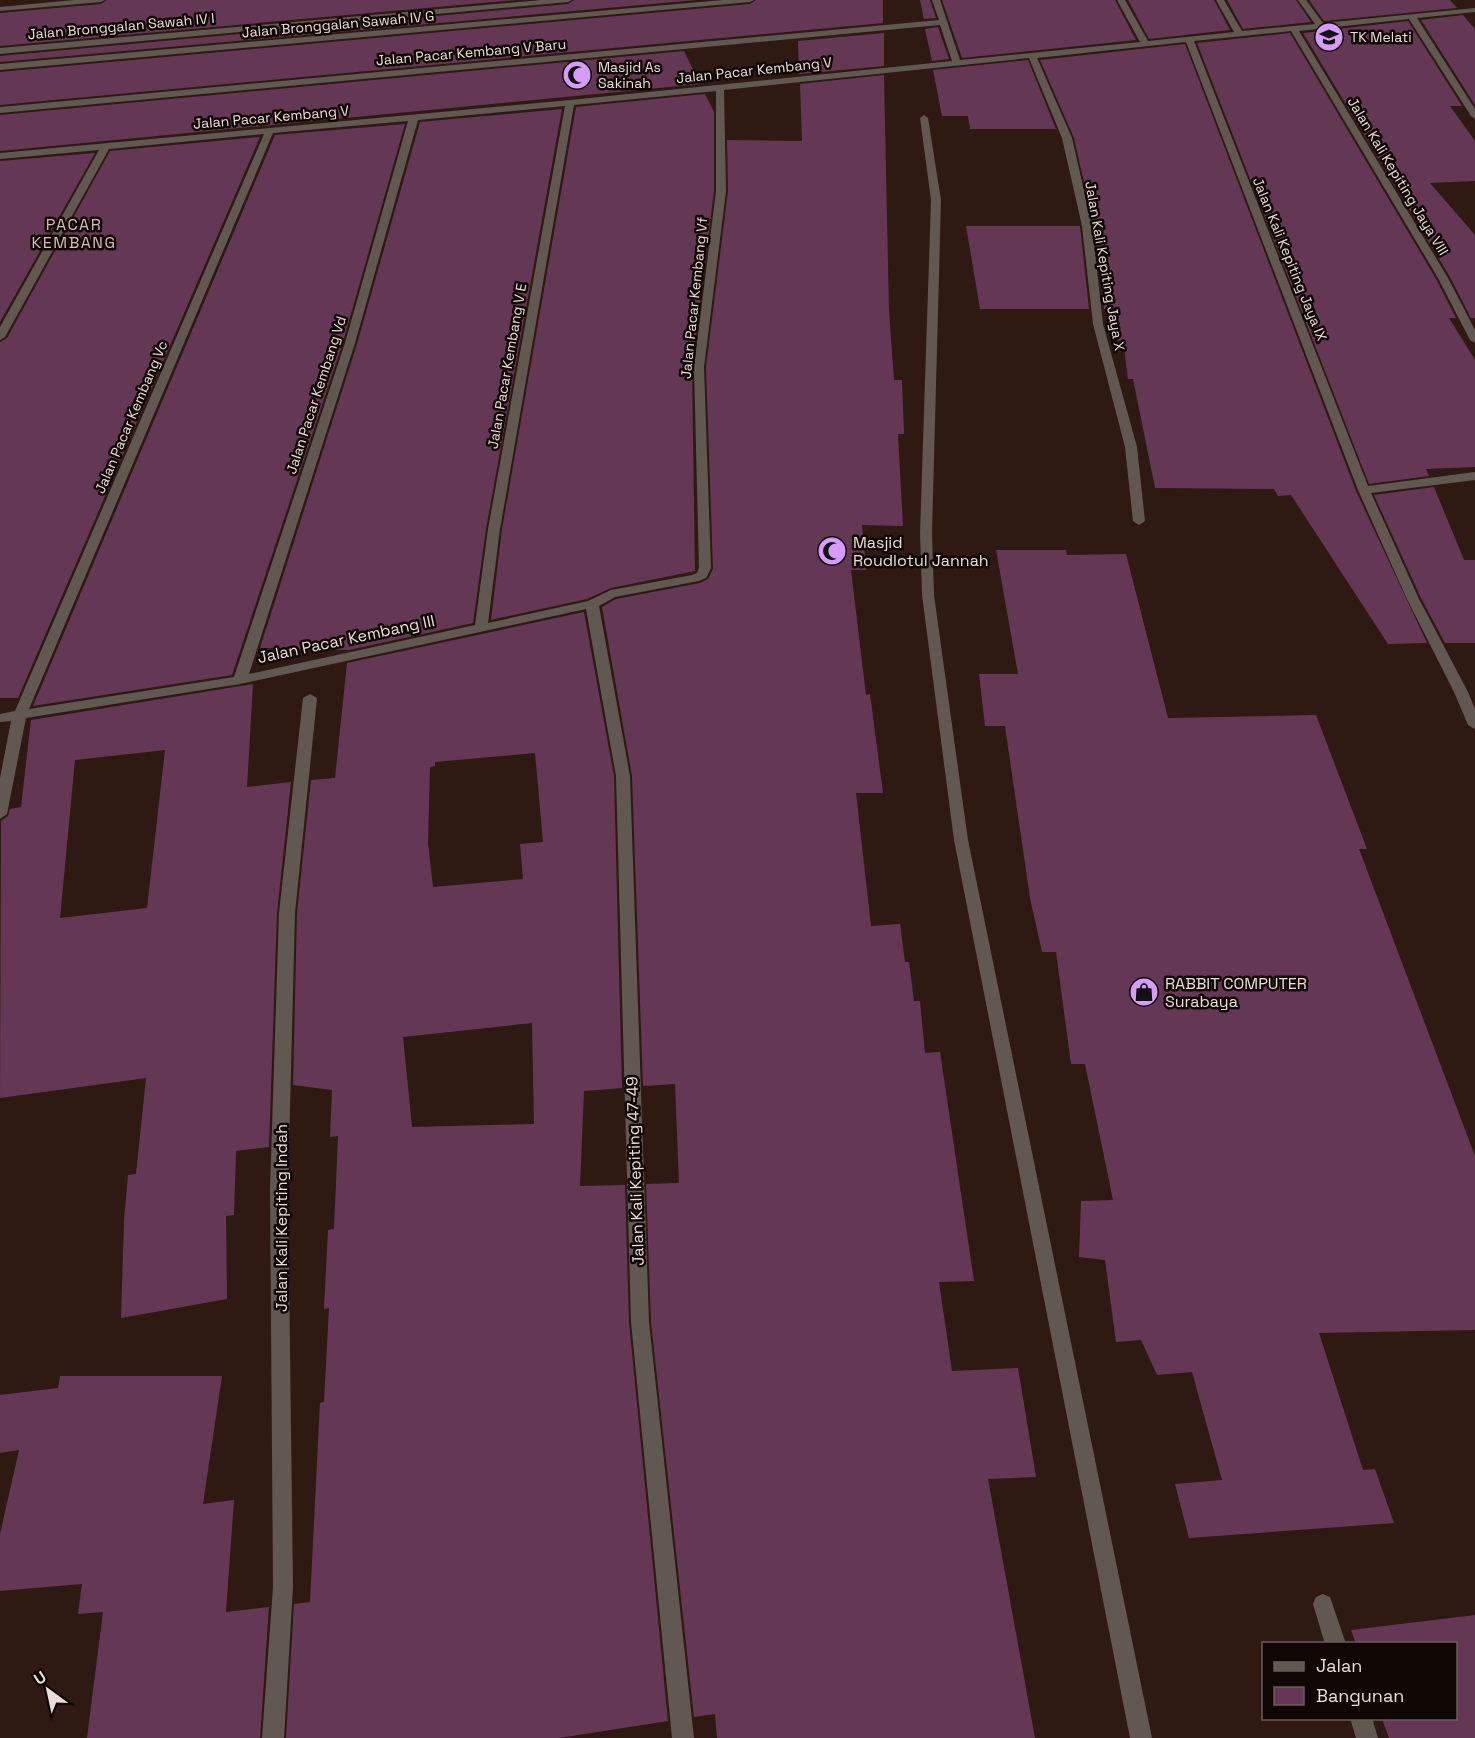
<svg xmlns="http://www.w3.org/2000/svg" width="1475" height="1738" viewBox="0 0 1475 1738" font-family="'Space Grotesk',sans-serif">
  <rect width="100%" height="100%" fill="#2e1a13"/>
  <!-- building -->
  <path fill="#643854" fill-rule="evenodd" d="M107,0h409l-516,46v-33l101,-9z
    M574,0h123l-697,62v-6l568,-52z
    M756,0h127v23l-883,82v-33l750,-68z
    M920,0h10l6,18 -12,1z
    M942,0h173l21,40 -174,18z
    M1128,0h86l16,30 -81,9z
    M1227,0h69l15,22 -68,7z
    M1309,0h141l7,8 -133,13z
    M1463,15l12,14v76l-54,-85z
    M1408,21l54,85h-12l25,35v40l-45,2 45,52v83h-4l-21,-41 -147,-244z
    M938,27l11,32 -17,2 -7,-32z
    M884,33v33l-85,8 -1,-33z
    M1290,33l146,246 20,39h-7l26,42v107l-49,2 3,7 -60,8 -172,-441z
    M1185,44l171,447 71,152 -39,1 -97,-149 -13,1 -4,-7 -119,-1 -22,-109h-5l-5,-38h-5l-8,-32h-6l-10,-83 -20,-88 -34,-78z
    M684,51l16,33 -700,67v-36z
    M1028,60l28,69h-86l-2,-13h-26l-9,-46z
    M884,75l5,236 5,69h8l2,54h-6l5,92 -41,-1 4,45h-15l15,125 4,-1 13,99h-27l15,133 29,-2 5,38h4l5,39h6l5,52 15,-1 34,229 -35,1 13,89 66,-3 18,109 -48,2 47,259h-318l-2,-24 -21,3 -43,-395 -5,-138 33,-1 -4,-99 -32,2 -11,-310 -30,-169 14,-8 84,-16 8,-4 5,-10 -7,-202 22,-176 -1,-51 75,1 -2,-57z
    M705,94l9,18v79l-22,176 3,204 -84,17 -24,11 -96,21 11,-91 74,-422z
    M562,109l-76,420 -13,94 -124,27 -89,-2 97,-304 63,-222z
    M405,124l-62,218 -111,333 -199,31 242,-571z
    M260,137l-242,561h-18v-356l7,-4 103,-187z
    M95,153l-95,169v-161z
    M966,226h114l9,83h-109z
    M1434,487l30,73h11v83h-30l-24,-45 -47,-103z
    M996,550h70l1,5 59,-1 42,164 148,-3 51,134h-8l116,307v174l-156,3 44,137 12,-1 19,54 -205,15 -14,-54 47,-4 -30,-108 -35,3 -16,-35 -25,2 -11,-82 -26,-3 2,-56 32,-1 -28,-136h-14l-15,-112h-14l-12,-54 -25,-172h-20l-6,-52h39z
    M584,612l30,164 8,312 -38,3 -4,95 45,-1 4,137 39,399 -109,17h-273l8,-134 16,-2 10,-199 4,-1 5,-94 -5,1 4,-79 6,-1 4,-93 -8,1 2,-47 -39,-5 4,-172 14,-133 24,-2 12,-115zM535,753l8,89 -23,2 3,35 -90,8 -5,-44 2,-76 5,-1v-4zM532,1023l2,101 -122,3 -9,-90z
    M253,684l-6,103 44,-5 -14,131 -8,234 -33,4 -2,64 -8,1 1,83 -106,19 3,-98 4,-45 8,-1 10,-96 -146,20 1,-277 7,-5 2,-7 11,-2 10,-87zM165,750l-18,158 -87,10 15,-158z
    M60,1376h162l-19,128 31,-4 -8,112 43,-5 -9,131h-173l16,-126 -25,2 4,-30 -82,7v-57l19,-84 -19,3v-58l58,-7z
    M1475,1615v123h-86l-7,-19h73v-75h-99l-5,-14z"/>
  <g fill="none" stroke-linecap="round" stroke-linejoin="round">
    <!-- minor -->
    <path fill="#605851" fill-rule="evenodd" d="M74,0h31l-4,2 -101,9v-4z
      M541,0h31l-4,2 -568,52v-6z
      M723,0h31l-4,2 -750,68v-6z
      M932,0h8l20,60 180,-18 -23,-42h8l23,41 86,-9 -18,-32h8l18,31 73,-7 -17,-24h8l17,23 152,-15v4l-58,6 58,91v10l-4,-3 -62,-97 -110,12 149,247 27,52v13l-5,-3 -32,-62 -147,-247 -97,10 174,445 107,-14v8l-104,13 48,106 49,93 7,17v20l-7,-4 -14,-33 -47,-93 -49,-109 -172,-448 -149,16 35,80 20,88 11,98 34,123 8,74 -6,4 -6,-4 -8,-74 -32,-123 -11,-98 -20,-88 -33,-80 -305,32 2,101 -22,176 7,201 -5,10 -7,3 -84,16 -16,9 31,170 19,546 45,416h-22l-41,-416 -15,-546 -30,-167 -346,75 -214,34 -19,96 -7,5v-41l11,-57 -11,1v-8l15,-3 249,-577 -155,15 -104,188 -5,3v-13l99,-177 -99,9v-6l570,-53 382,-39 -12,-36 -940,88v-6l939,-87zM716,91v100l-22,176 5,201 -2,5 -5,2 -81,15 -23,11 -100,22 12,-94 74,-424zM565,106l-77,423 -13,96 -226,49 106,-331 63,-223zM408,121l-63,222 -111,334 -205,32 244,-576z
      M924,115l4,3 13,82 -9,333 2,62 34,245 184,898h-22l-176,-898 -32,-245 -2,-62 11,-333 -11,-82z
      M310,694l7,4 -22,215 -7,276 5,398 -9,151h-22l11,-151 -3,-398 9,-276 24,-215z
      M1323,1594l7,3 16,47h-21l-12,-40 3,-7z
      M1350,1718h22l6,20h-22z"/>
  </g>
  <!-- icons -->
  <defs>
    <g id="school-disc" transform="scale(1.5)"><circle r="9.5" fill="#d59cfb" stroke="#100705"/><path d="M0-5L7-2L0 1L-7-2ZM-4 1L0 2.5L4 1V4Q0 6-4 4Z" fill="#111"/></g>
    <g id="mosque-disc" transform="scale(1.5)"><circle r="9.5" fill="#d59cfb" stroke="#100705"/><path d="M3.5-4.9A6 6 0 1 0 3.5 4.9A5 5 0 1 1 3.5-4.9Z" fill="#111"/></g>
    <g id="shop-disc" transform="scale(1.5)"><circle r="9.5" fill="#d59cfb" stroke="#100705"/><path d="M-5-2.5h2.3a2.7 3.5 0 0 1 5.4 0H5L5.5 6h-11ZM-1.5-2.5h3a1.5 2.3 0 0 0-3 0Z" fill="#111"/></g>
  </defs>
  <g fill-rule="evenodd">
    <use href="#school-disc" x="1329" y="37"/>
    <use href="#mosque-disc" x="577" y="75"/>
    <use href="#mosque-disc" x="832" y="551"/>
    <use href="#shop-disc" x="1144" y="992"/>
  </g>
  <g text-anchor="middle" dominant-baseline="central" stroke-width="5" stroke-linejoin="round" paint-order="stroke">
    <!-- far-street labels -->
    <g font-size="14" fill="#ebded8" stroke="#100705">
      <text transform="translate(338 24) rotate(-5)">Jalan Bronggalan Sawah IV G</text>
      <text transform="translate(121 26) rotate(-5)">Jalan Bronggalan Sawah IV I</text>
      <text transform="translate(471 52) rotate(-5)">Jalan Pacar Kembang V Baru</text>
      <text transform="translate(754 70) rotate(-6)">Jalan Pacar Kembang V</text>
      <text transform="translate(271 117) rotate(-5)">Jalan Pacar Kembang V</text>
      <text transform="translate(1398 176) rotate(59)">Jalan Kali Kepiting Jaya VIII</text>
      <text transform="translate(1290 259) rotate(68)">Jalan Kali Kepiting Jaya IX</text>
      <text transform="translate(1105 266) rotate(80)">Jalan Kali Kepiting Jaya X</text>
      <text transform="translate(694 298) rotate(-84)">Jalan Pacar Kembang Vf</text>
      <text transform="translate(507 366) rotate(-80)">Jalan Pacar Kembang V E</text>
      <text transform="translate(316 395) rotate(-72)">Jalan Pacar Kembang Vd</text>
      <text transform="translate(131 417) rotate(-67)">Jalan Pacar Kembang Vc</text>
    </g>
    <!-- far-poi labels -->
    <g font-size="14" fill="#ebded8" stroke="#100705" text-anchor="start">
      <text x="1350" y="37">TK Melati</text>
      <text x="598" y="67">Masjid As<tspan x="598" dy="16">Sakinah</tspan></text>
    </g>
    <!-- far-quarter labels -->
    <g font-size="16" letter-spacing="1.5" fill="#d8bdb2" stroke="#100705">
      <text x="74" y="224">PACAR<tspan x="74" dy="18">KEMBANG</tspan></text>
    </g>
    <!-- poi labels -->
    <g font-size="16" fill="#ebded8" stroke="#100705" text-anchor="start">
      <text x="853" y="542">Masjid<tspan x="853" dy="18">Roudlotul Jannah</tspan></text>
      <text x="1165" y="983">RABBIT COMPUTER<tspan x="1165" dy="18">Surabaya</tspan></text>
    </g>
    <!-- street labels -->
    <g font-size="16" fill="#ebded8" stroke="#100705">
      <text transform="translate(346 639) rotate(-12)">Jalan Pacar Kembang III</text>
      <text transform="translate(635 1171) rotate(-92)">Jalan Kali Kepiting 47-49</text>
      <text transform="translate(281 1218) rotate(-90)">Jalan Kali Kepiting Indah</text>
    </g>
  </g>
  <!-- legend -->
  <rect x="1262" y="1642" width="195" height="78" fill="#100705" stroke="#685d59" stroke-width="1.5"/>
  <rect x="1274" y="1662" width="30" height="9" fill="#605851" stroke="#685d59" stroke-width="1.5"/>
  <text x="1316" y="1672" font-size="18" fill="#ebded8">Jalan</text>
  <rect x="1274" y="1687" width="30" height="18" fill="#643854" stroke="#685d59" stroke-width="1.5"/>
  <text x="1316" y="1702" font-size="18" fill="#ebded8">Bangunan</text>
  <!-- north arrow -->
  <g transform="translate(48 1690) rotate(327)" stroke="#100705" stroke-width="4.5" paint-order="stroke">
  <path d="M0-4.5L10 22L0 15L-10 22Z" fill="#ebded8"/>
  <text y="-9" font-size="16" font-weight="bold" text-anchor="middle" fill="#ebded8">U</text>
  </g>
</svg>
